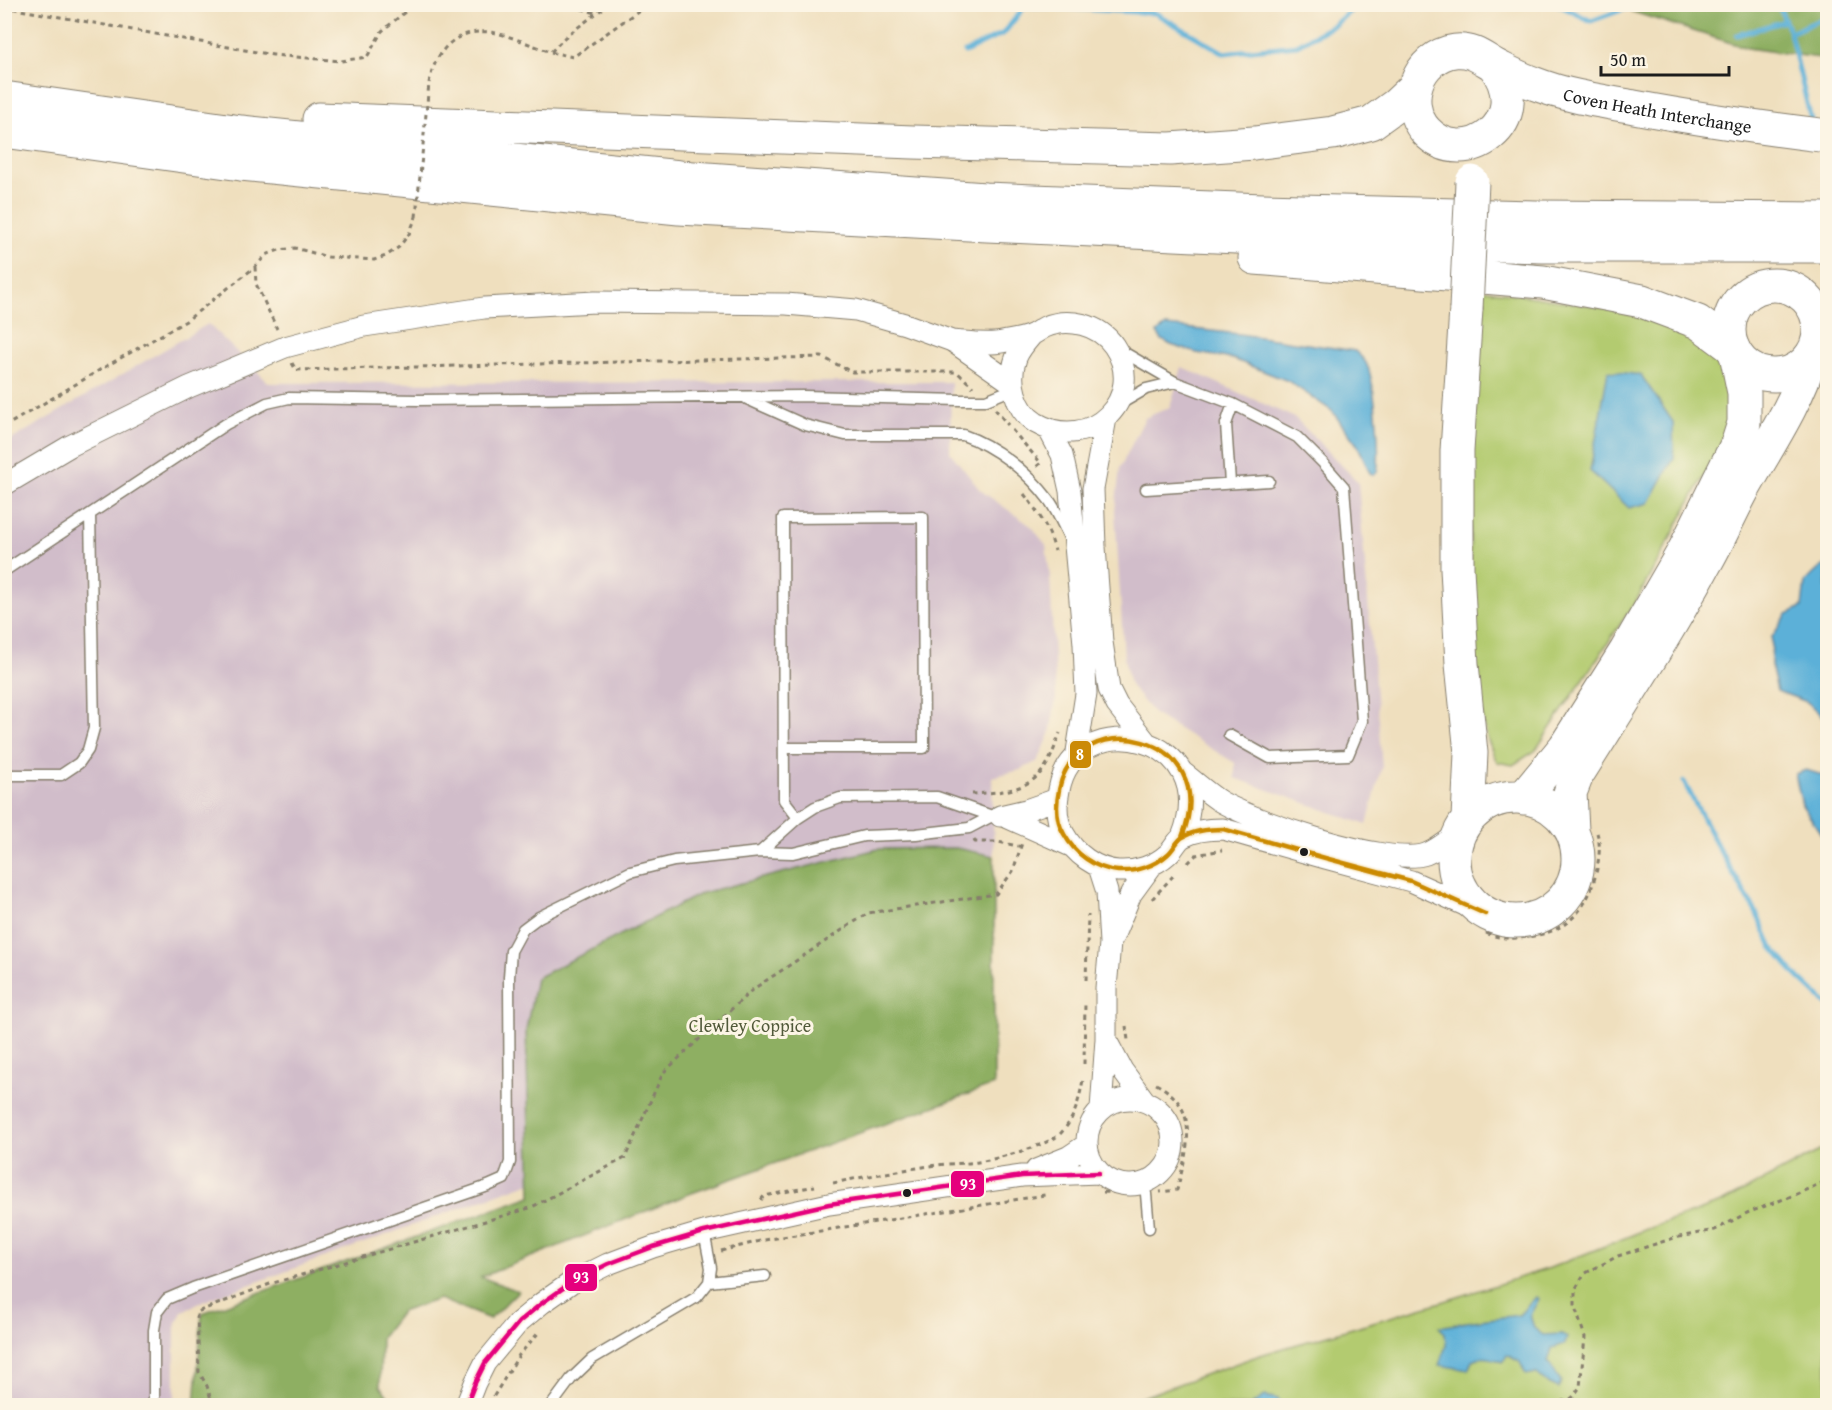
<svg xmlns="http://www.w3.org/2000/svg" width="1832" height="1410" viewBox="0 0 1832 1410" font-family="'Gentium Book Plus',serif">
  <rect width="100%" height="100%" fill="#fcf5e5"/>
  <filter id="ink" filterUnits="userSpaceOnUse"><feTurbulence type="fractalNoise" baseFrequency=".0167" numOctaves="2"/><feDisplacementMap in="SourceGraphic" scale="12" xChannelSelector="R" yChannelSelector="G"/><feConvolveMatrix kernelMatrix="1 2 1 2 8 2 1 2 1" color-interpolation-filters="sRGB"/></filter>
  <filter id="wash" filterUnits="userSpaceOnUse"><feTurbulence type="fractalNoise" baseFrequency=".008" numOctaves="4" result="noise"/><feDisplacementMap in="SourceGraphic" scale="24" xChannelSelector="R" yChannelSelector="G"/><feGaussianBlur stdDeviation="1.35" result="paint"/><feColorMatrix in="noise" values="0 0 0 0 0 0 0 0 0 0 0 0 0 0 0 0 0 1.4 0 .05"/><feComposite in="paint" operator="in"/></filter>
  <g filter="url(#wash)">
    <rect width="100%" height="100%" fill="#efdfbe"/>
    <!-- industrial -->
    <path fill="#d1bdca" d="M208,324l61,59 682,-1 -1,70 30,38 51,36 15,19 4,32 6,121 -6,36 -12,27 -18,9 -28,7 2,79 -38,-8 -430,182 5,152 -332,121 -17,9 -7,15v78h-170l-1,-961z
      M1182,367l113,51 63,64 24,284 -15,59 -132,-47v-15l-81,-49 -24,-29 -6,-27 -9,-147 5,-43 25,-50 25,-11z"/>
    <!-- green -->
    <path fill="#b3cb70" stroke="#687446" stroke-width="1.5" d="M1481,289l113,17 39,9 60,20 26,25 14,31 -3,38 -94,172 -101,150 -22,14 -16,-3c-17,-33 -18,-66 -22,-102 -11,-123 -1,-248 6,-371z
      M1827,1147v258l-710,1 143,-51 185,-54 105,-33 97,-39 74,-26z"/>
    <!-- forest -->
    <path fill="#8eaf62" stroke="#55663f" stroke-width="1.5" d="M1611,5h216v54l-80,-11z
      M956,848l38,8v229l-305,109 -208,83 37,14 -28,28 -51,-20 -38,13 -20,26 -1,48 15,19h-200l7,-92 329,-117 -5,-166 10,-52 166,-85 176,-44z"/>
    <!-- water -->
    <path fill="#5cb0d8" stroke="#3c667a" stroke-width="1.5" d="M1166,326l73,8 116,17c4,4 10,8 12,14 8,18 14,87 10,107l-4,3 -3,-2 -12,-27 -26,-35 -44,-30 -55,-22 -36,-6 -26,-8 -9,-5 -5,-7z
      M1608,371l33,4 32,47 1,36 -25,45 -20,5 -39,-37z
      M1827,564l-1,24 2,1 -1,130 -5,-3 -15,-14 -30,-11 -6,-26 1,-28 15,-23 15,-7 3,-25 15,-14z
      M1806,770l16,5 5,-4v72l-25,-38 -7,-31z
      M1536,1297l3,2 -9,16 4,13 9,7 19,-1 5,4 -2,6 -13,4 -4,14 13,19 -2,7 -10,-4 -13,-11 -10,2 -6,-13 -13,-7 -4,7c-10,-4 -21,-7 -31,-2l-4,10 -29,-5 7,-19 -1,-13 -6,-6 34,-6 46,-6z
      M1265,1396l13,3 5,6h-32z"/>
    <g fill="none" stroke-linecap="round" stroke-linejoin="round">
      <!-- stream -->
      <path stroke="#5cb0d8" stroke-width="5" d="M1557,4l34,17 47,-17
        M1778,4l12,29 21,87
        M1790,33l38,-17
        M1737,35l48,-14
        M965,52l39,-19 21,-27 130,7 69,40 73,-8 37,-20 24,-21
        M1684,782l36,69 36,61 16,35 23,27 33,31"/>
    </g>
  </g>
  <g filter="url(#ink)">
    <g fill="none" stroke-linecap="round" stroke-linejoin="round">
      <!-- service casing -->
      <g stroke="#867e6d" stroke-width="13">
        <path id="service" d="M1118,349l57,33 58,22 64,33 27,27 20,23 18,234 -14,34 -78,3 -41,-23
          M747,399l58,26 40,10h118c32,11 65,37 86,65 8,11 14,25 20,37
          M1120,404l26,-15 29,-7
          M1230,483l-4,-59 7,-20
          M1146,489l123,-8
          M4,571l222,-147 41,-21 22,-5 129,2 386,-4 156,4h26l27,-11
          M784,748h140l-1,-231 -140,1 1,282 14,18
          M4,775h57l18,-12 9,-13 6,-22 -4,-214
          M760,852l38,-34 17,-11 25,-9 97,-1 55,19
          M1143,1184l3,10 3,34
          M709,1282l56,-6
          M154,1406v-76l3,-18 10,-13 26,-11 295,-102 16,-7 6,-17 -1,-185 2,-26 12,-22 16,-12 91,-45 44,-11 86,-9 33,1 71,-17 52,-2 53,-6 23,-12
          M551,1406l20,-27 21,-20 105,-62 12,-15 2,-14 -7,-36"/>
      </g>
      <!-- minor casing -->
      <g stroke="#867e6d" stroke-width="23">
        <path id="minor" d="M952,341c16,1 35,4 50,1 9,-2 19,-3 27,-6 6,-2 10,-6 16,-9 23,-10 54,-3 69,19 34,50 -23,109 -78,77 -21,-13 -28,-43 -20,-65 3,-8 9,-15 15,-22
          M1106,418l-13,71 2,58 7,95 7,47 8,16 29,37
          M1049,430l13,25 8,36 14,153 2,50 -10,64
          M4,485l66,-39 119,-59 96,-40 79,-21 120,-18 111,-6 191,2 70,6 49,14 47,17 60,42
          M1182,772c12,9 24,20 36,28 34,21 172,67 208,54 13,-5 24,-15 35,-23
          M1000,816l26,-6 31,-11
          M1004,816l67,30
          M1182,837c42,-104 -107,-134 -123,-47 -3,14 -3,31 5,44 11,20 31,35 54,37 18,1 37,-5 50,-17 6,-5 9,-14 15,-17 12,-7 27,-8 40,-8l102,29 86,23 74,33
          M1099,867l8,25 3,51 -4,45v51l-5,70
          M1113,937l18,-43 22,-30
          M1106,1040l16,30 22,30
          M1087 1142a43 43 0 1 1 86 0a43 43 0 1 1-86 0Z
          M1036,1170l32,-13 18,-12
          M466,1406l9,-23 10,-20 34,-41 23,-19 30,-21 36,-18 45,-17 51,-15 125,-28 193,-28 77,-3"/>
      </g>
      <!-- primary casing -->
      <g stroke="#867e6d" stroke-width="35">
        <path id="primary" d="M1466,309l-9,142v117l5,96 9,89 -3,66
          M1454 859a62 62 0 1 1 124 0a62 62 0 1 1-124 0Z
          M1523,798l42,-51 61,-96 59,-102 53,-107 6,-19v-30l-8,-39
          M1572,830l-2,-37 7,-18c44,-70 89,-139 128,-211 14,-24 25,-50 38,-74 24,-43 54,-86 68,-134"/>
      </g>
      <!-- trunk casing -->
      <g stroke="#867e6d" stroke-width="35">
        <g id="trunk">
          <path id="s1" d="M1494,65c43,57 -30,107 -68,66 -25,-28 -9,-75 29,-80 17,-2 27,7 41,15 12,6 25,13 37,17 33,13 67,18 101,24 64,12 129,21 194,29"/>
          <circle cx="1774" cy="330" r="45"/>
        </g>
      </g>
      <!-- motorway casing -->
      <g stroke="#867e6d" stroke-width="35">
        <path id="motorway" d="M4,98l237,34 439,45 305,22 278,11 273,7 292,2
          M319,119l594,23 257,7 84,-6 79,-10 38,-10 25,-18 18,-17
          M4,131l237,33 438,44 308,17 270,13 286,8h285
          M1255,258l288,24 99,19 56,21 35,26"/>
      </g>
      <!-- path -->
      <path stroke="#867e6d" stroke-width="3" stroke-dasharray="4.5 4.5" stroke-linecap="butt" d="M564,4l32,9
        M4,7l269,48 68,6 26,-4 15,-26 29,-24 7,-3
        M551,52l22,5 75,-53
        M429,83c6,-31 25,-54 60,-51 15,1 47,15 62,20l14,-15 44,-33
        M255,267l1,17 21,45
        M292,363l4,7 526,-13 30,15h105l16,15
        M995,409l13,16
        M4,427l99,-59 83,-47 69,-54 11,-12 13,-5 16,-2 33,9 46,3 12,-4 13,-9 10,-13 7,-17
        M1012,430l29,33 -5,4
        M1024,494c14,18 25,34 31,57
        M972,794c28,-2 59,-2 75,-30 6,-10 9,-21 13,-31
        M974,840l1,2h23l25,5
        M1188,863l8,-8 26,-5
        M1152,899l22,-24
        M1486,933c13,6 26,6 41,4 41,-5 61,-27 70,-68 2,-12 4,-24 0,-36
        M1086,980l2,-65
        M1126,1026l2,14
        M1084,1064l1,-62
        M1156,1084c46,24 31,66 21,106l-17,2
        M833,1183c34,-7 69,-13 104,-18 14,-2 28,-1 41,-3 18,-3 69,-16 82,-28 15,-15 19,-34 23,-54
        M1103,1192l29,1
        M761,1200l3,-4 51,-10
        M721,1251l43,-11 281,-45
        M489,1404l30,-49 21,-24
        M213,1406l-6,-20 -8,-14 -2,-60 73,-28 260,-76 95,-50 38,-85 89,-83 116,-77 128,-19 17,-23 9,-28
        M1508,1406l41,-1 23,-7 8,-11 5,-50 -10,-30v-17l9,-16 34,-18 56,-18 41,-8 32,-17 50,-19 31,-14"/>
      <!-- service -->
      <use href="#service" stroke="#fff" stroke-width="10"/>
      <!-- minor -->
      <use href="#minor" stroke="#fff" stroke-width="21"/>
      <!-- primary -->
      <use href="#primary" stroke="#fff" stroke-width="33"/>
      <!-- trunk -->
      <use href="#trunk" stroke="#fff" stroke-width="33"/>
      <!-- motorway -->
      <use href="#motorway" stroke="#fff" stroke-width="33"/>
      <!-- primary-bridge casing -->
      <g stroke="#867e6d" stroke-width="35" stroke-linecap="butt">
        <path id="primary-bridge" d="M1466,309l6,-127"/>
      </g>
      <!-- path-bridge -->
      <path stroke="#867e6d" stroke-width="3" stroke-dasharray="4.5 4.5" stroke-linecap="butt" d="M416,217l13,-134"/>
      <!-- primary-bridge -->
      <use href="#primary-bridge" stroke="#fff" stroke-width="33"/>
      <!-- bus-1 casing -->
      <g stroke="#fcf5e5" stroke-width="9">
        <path id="bus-1" d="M466,1406l9,-23 10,-20 34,-41 23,-19 30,-21 36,-18 45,-17 51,-15 125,-28 193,-28 77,-3"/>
      </g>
      <!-- bus-2 casing -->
      <g stroke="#fcf5e5" stroke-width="9">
        <path id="bus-2" d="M1182,837c42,-104 -107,-134 -123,-47 -3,14 -3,31 5,44 11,20 31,35 54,37 18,1 37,-5 50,-17 6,-5 9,-14 15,-17 12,-7 27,-8 40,-8l102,29 86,23 74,33"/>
      </g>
      <!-- bus-1 -->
      <use href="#bus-1" stroke="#e5007d" stroke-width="4.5"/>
      <!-- bus-2 -->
      <use href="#bus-2" stroke="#cb8a06" stroke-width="4.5"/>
    </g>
  </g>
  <!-- markers -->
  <g fill="#1c1c1c" stroke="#fcf5e5" stroke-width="2">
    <circle cx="1304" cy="852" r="5"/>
    <circle cx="907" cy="1193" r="5"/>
  </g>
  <g text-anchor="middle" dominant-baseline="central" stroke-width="6" stroke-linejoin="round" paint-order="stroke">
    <!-- street labels -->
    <g font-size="18" fill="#1c1c1c" stroke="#fcf5e5">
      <text stroke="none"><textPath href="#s1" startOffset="466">Coven Heath Interchange</textPath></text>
    </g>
    <!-- park labels -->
    <g font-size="18" fill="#515939" stroke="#fcf5e5">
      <text x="750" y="1025">Clewley Coppice</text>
    </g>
  </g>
  <g stroke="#fcf5e5" stroke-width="2">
    <rect x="1069" y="740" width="23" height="29" rx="6" fill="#cb8a06"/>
    <rect x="950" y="1170" width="35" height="28" rx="6" fill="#e5007d"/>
    <rect x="564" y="1263" width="34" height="29" rx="6" fill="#e5007d"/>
  </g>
  <g font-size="16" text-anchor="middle" font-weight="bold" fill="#fff">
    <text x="1080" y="760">8</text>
    <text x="968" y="1190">93</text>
    <text x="581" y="1283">93</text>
  </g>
  <!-- margin -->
  <rect width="1832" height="1410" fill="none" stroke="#fcf5e5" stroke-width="24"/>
  <!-- scale -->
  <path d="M1601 66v9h128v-9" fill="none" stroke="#1c1c1c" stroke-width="3"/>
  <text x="1610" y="66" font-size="18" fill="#1c1c1c" stroke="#fcf5e5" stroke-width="4.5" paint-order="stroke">50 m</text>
</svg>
